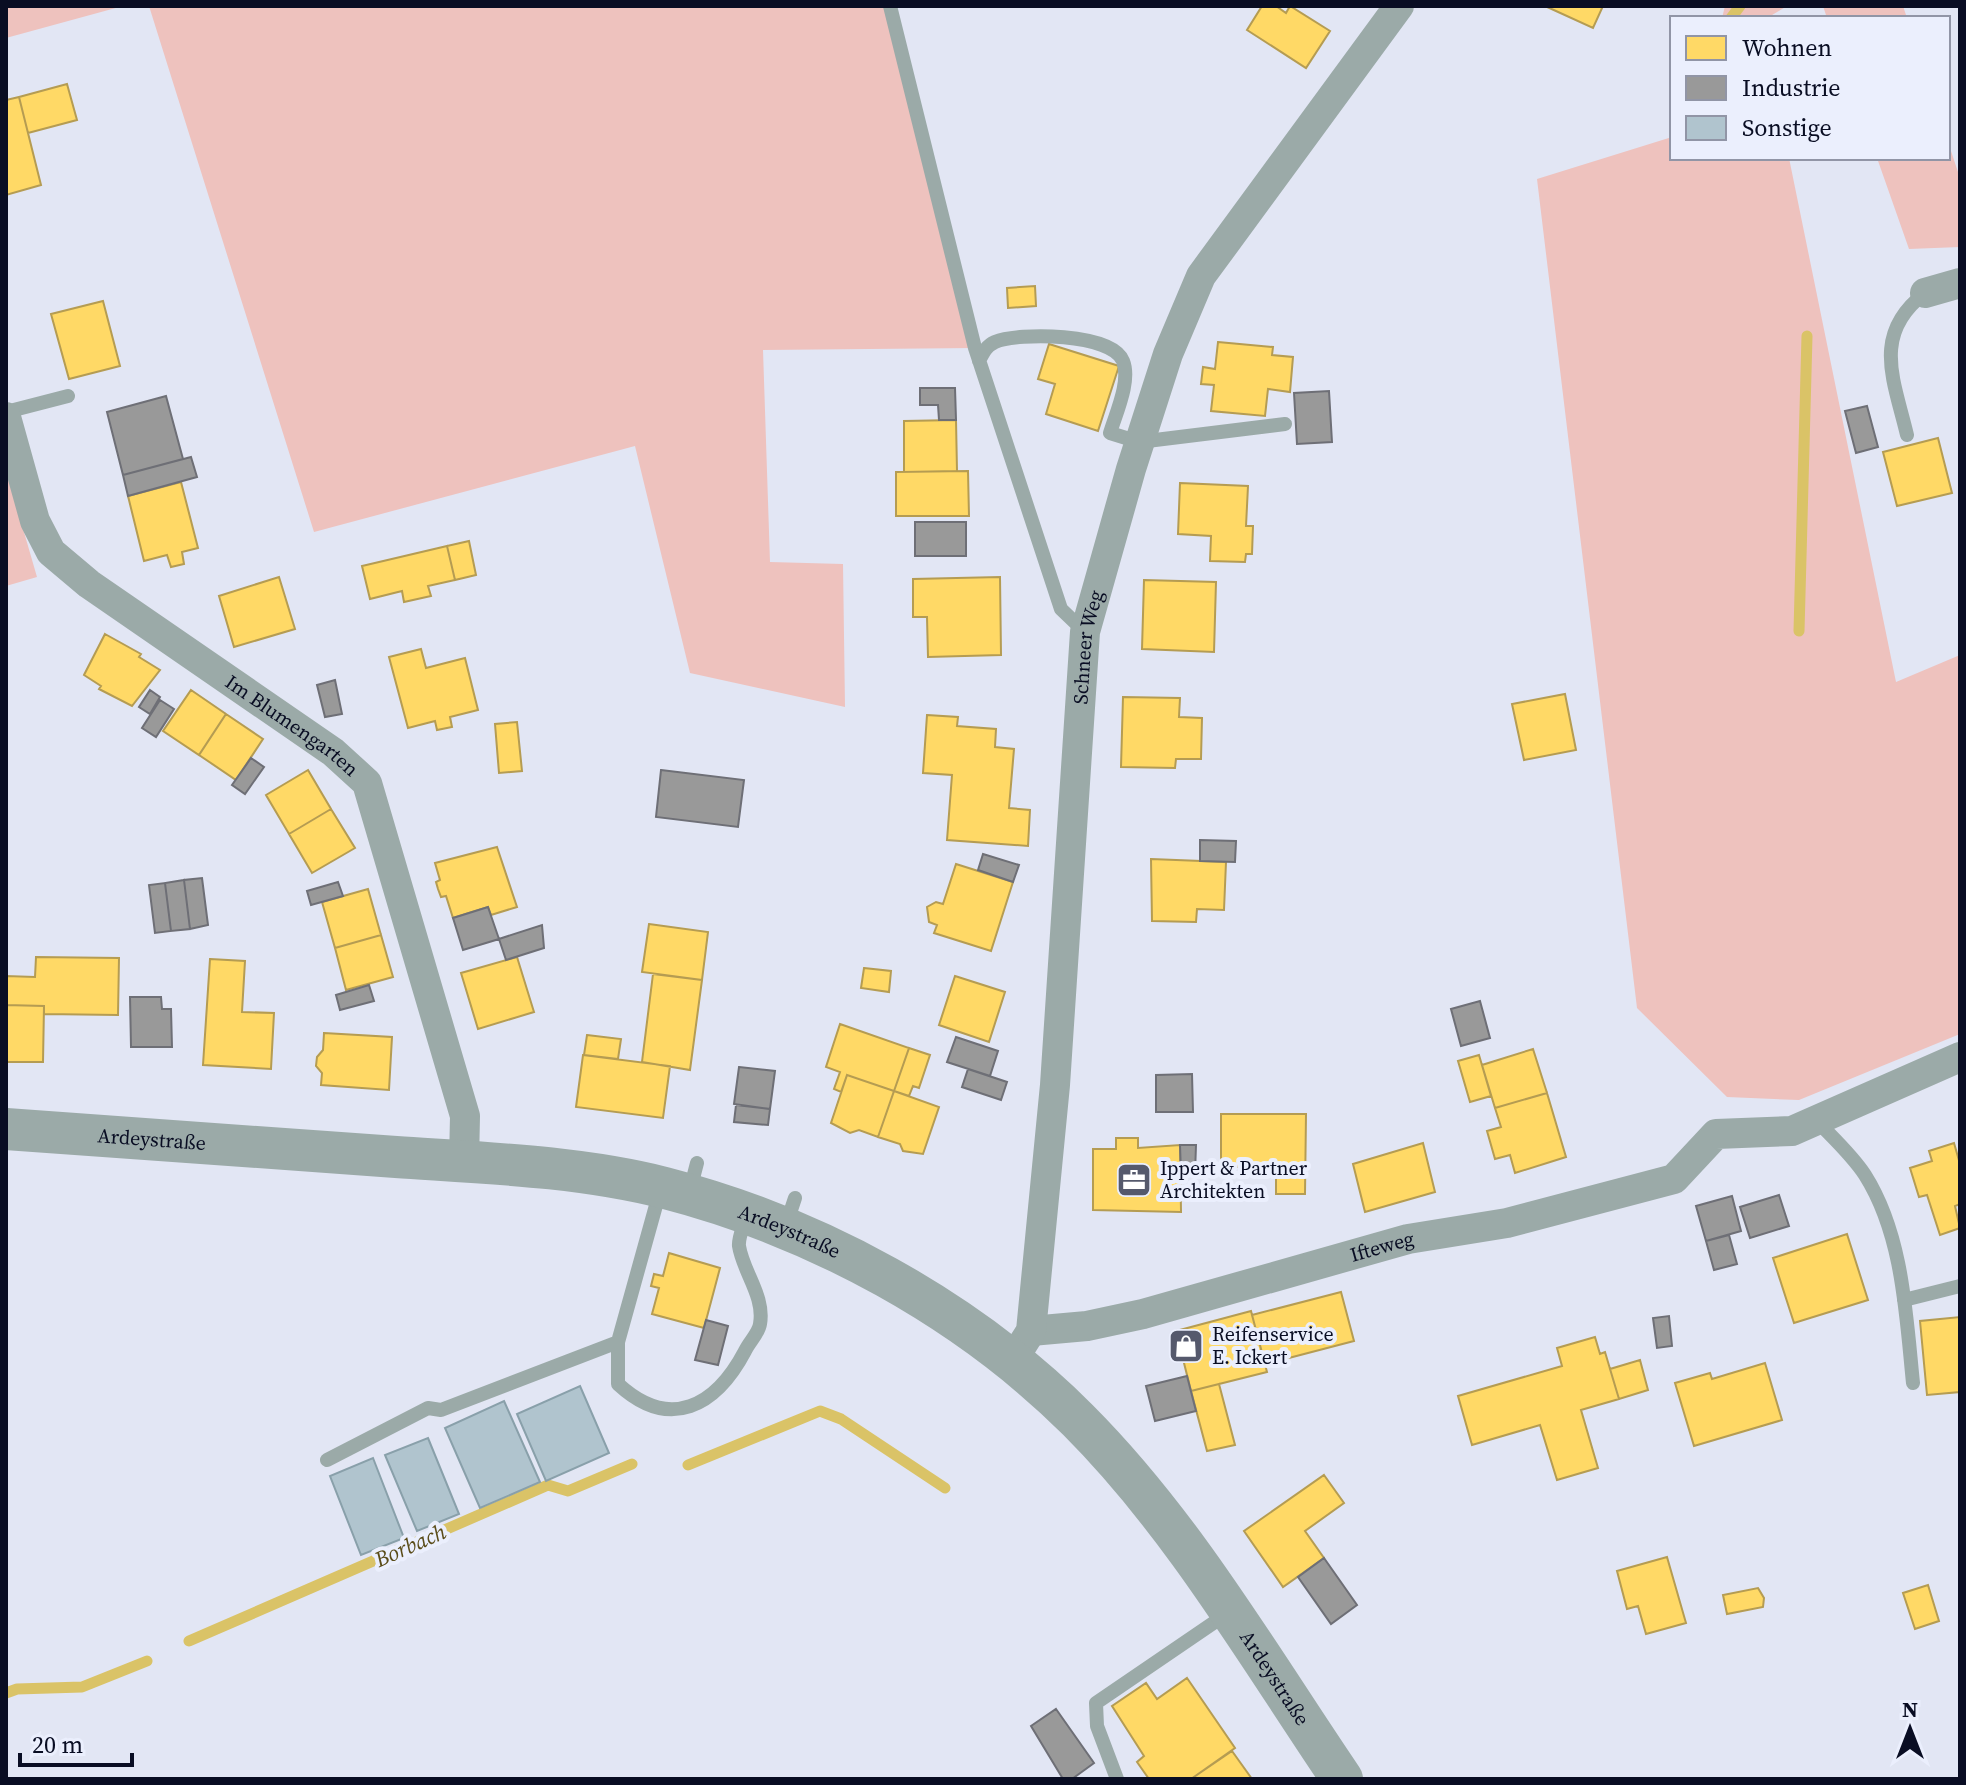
<svg xmlns="http://www.w3.org/2000/svg" width="1966" height="1785" viewBox="0 0 1966 1785" font-family="'Source Serif 4',serif">
  <rect width="100%" height="100%" fill="#e2e6f4"/>
  <!-- green -->
  <path fill="#eec2be" d="M6,6h117l-117,32z
    M149,6h741l85,342 -212,2 7,212 73,2 2,143 -155,-34 -55,-227 -321,86z
    M1725,6h62l-20,12h-45z
    M1823,6h80l4,12h-80z
    M1672,137v21h117l107,524 64,-27v379l-161,66 -72,-3 -90,-89 -100,-829z
    M1948,142l12,36v69l-51,2 -32,-91h71z
    M6,470l31,107 -31,9z"/>
  <!-- homes -->
  <path fill="#ffd966" stroke="#b59c52" stroke-width="2" d="M1262,6h14l10,7 4,-7 40,25 -24,37 -59,-38z
    M1545,6h58l-10,22z
    M67,84l10,36 -49,13 -9,-36z
    M19,97l22,88 -35,10v-95z
    M1035,286l1,20 -28,2 -1,-20z
    M103,301l17,65 -51,13 -18,-65z
    M1218,342l55,5 -1,8 21,2 -3,35 -22,-3 -3,27 -54,-5 3,-26 -13,-1 2,-17 12,2z
    M1049,344l70,22 -21,65 -52,-17 9,-30 -17,-5z
    M956,420l1,51 -53,1v-51z
    M1938,438l14,55 -55,13 -14,-54z
    M968,471l1,45h-73v-44z
    M181,482l17,66 -16,4 2,12 -13,3 -4,-12 -23,6 -16,-65z
    M1180,483l68,3 -2,40h7l-1,28h-6l-1,8 -35,-1 1,-25 -33,-2z
    M469,541l7,34 -21,5 -8,-34z
    M447,546l8,34 -27,6 3,10 -27,6 -2,-11 -32,8 -8,-33z
    M279,577l16,52 -61,18 -15,-51z
    M1000,577l1,78 -73,2 -1,-40h-14v-38z
    M1144,580l72,2 -2,70 -72,-3z
    M105,634l36,20 -2,3 21,13 -28,36 -33,-17 2,-3 -17,-11z
    M421,649l5,19 39,-10 13,52 -28,7 2,10 -15,3 -2,-9 -27,7 -19,-71z
    M191,690l35,24 -27,41 -36,-24z
    M1565,694l11,56 -52,10 -12,-56z
    M1123,697l57,1 -1,19 23,1 -1,41h-25l-1,9 -54,-1z
    M226,714l37,25 -27,41 -37,-25z
    M927,715l31,2 -1,9 39,3 -1,18 19,2 -5,59 21,2 -2,36 -81,-6 5,-65 -29,-2z
    M517,722l5,49 -23,2 -4,-49z
    M308,770l23,39 -42,25 -23,-39z
    M331,809l24,39 -43,25 -23,-39z
    M497,847l20,60 -26,8 -3,-8 -35,11 -7,-22 -5,1 -3,-8 -2,-7 4,-2 -5,-17z
    M1151,859l75,3 -2,48 -27,-1 -1,13 -44,-1z
    M956,864l57,18 -22,69 -57,-18 3,-8 -8,-3 -2,-15 9,-5 7,2z
    M368,889l13,46 -46,13 -13,-46z
    M649,924l59,8 -6,48 -60,-8z
    M381,935l12,42 -47,13 -11,-42z
    M36,957l83,1 -1,57 -74,-1v-8l-38,-1v-29l29,1z
    M517,957l17,55 -56,17 -17,-56z
    M210,959l35,2 -3,51 32,1 -3,56 -68,-4z
    M864,968l27,3 -2,21 -28,-4z
    M653,974l49,6 -12,90 -48,-8z
    M955,976l50,16 -16,50 -50,-17z
    M6,1005l38,1 -1,56h-37z
    M840,1024l69,24 -15,43 -47,-16 -6,17 -7,-3 6,-17 -14,-5z
    M324,1033l68,4 -3,53 -68,-5 1,-12 -6,-7 1,-9 6,-7z
    M587,1035l34,4 -3,20 -34,-4z
    M909,1048l21,7 -11,33 -6,-2 -4,10 -15,-5z
    M1533,1049l14,44 -52,15 -13,-43z
    M583,1055l87,11 -7,52 -87,-11z
    M1479,1055l12,41 -21,6 -12,-41z
    M847,1075l47,16 -16,46 -19,-7 -9,3 -19,-10z
    M894,1091l45,16 -16,47 -20,-3 -3,-7 -22,-7z
    M1547,1093l19,64 -51,16 -5,-18 -15,4 -8,-28 14,-4 -6,-19z
    M1221,1114h85l-1,80h-29v-27h-51v6h-4z
    M1116,1138h22v10l42,-3 1,67 -88,-2v-61h23z
    M1423,1143l12,49 -70,20 -12,-48z
    M1954,1143l6,21v40l-5,2 5,22 -20,7 -13,-40 -8,2 -9,-29 22,-7 -3,-10z
    M1847,1234l21,66 -74,23 -21,-65z
    M669,1253l51,15 -16,60 -52,-14 7,-26 -8,-2 3,-12 9,2z
    M1341,1292l13,49 -69,18 2,6 -7,1 -2,-5 -13,3 -13,-49z
    M1251,1311l16,61 -76,19 -15,-60z
    M1960,1317v75l-33,3 -7,-74z
    M1595,1337l5,17 5,-2 14,47 -38,11 17,58 -41,12 -17,-55 -68,20 -14,-49 104,-30 -5,-18z
    M1640,1360l8,30 -29,9 -9,-30z
    M1765,1363l17,57 -88,26 -19,-63 35,-10 2,6z
    M1219,1384l16,61 -28,6 -16,-60z
    M1324,1475l20,28 -39,28 19,27 -41,29 -39,-56z
    M1667,1557l19,66 -40,11 -8,-28 -11,3 -10,-38z
    M1928,1585l11,36 -24,8 -12,-36z
    M1758,1588l6,10 -1,9 -36,7 -4,-19z
    M1187,1678l48,70 -44,31h-42l-12,-17 7,-6 -32,-50 34,-23 11,16z
    M1232,1751l20,28h-61z"/>
  <!-- industry -->
  <path fill="#999" stroke="#6e6f76" stroke-width="2" d="M920,388h35l1,32h-17l-1,-15h-18z
    M1329,391l3,51 -35,2 -3,-51z
    M166,396l17,63 -60,16 -16,-63z
    M1867,406l11,41 -22,6 -11,-42z
    M191,457l6,20 -69,19 -5,-21z
    M915,522h51v34h-51z
    M335,680l7,34 -17,3 -8,-32z
    M150,690l10,7 -10,17 -11,-7z
    M160,700l14,9 -18,28 -14,-9z
    M251,758l13,9 -19,27 -13,-9z
    M661,770l83,10 -6,47 -82,-10z
    M1200,840l36,1 -1,21 -35,-1z
    M983,854l36,11 -6,17 -35,-12z
    M202,878l6,47 -18,4 -6,-49z
    M184,880l6,49 -19,2 -6,-48z
    M338,882l5,14 -32,9 -4,-14z
    M165,883l6,48 -16,2 -6,-48z
    M488,907l11,32 -36,11 -10,-32z
    M542,925l2,23 -38,12 -7,-21z
    M369,985l5,16 -34,9 -4,-15z
    M130,997h31l1,12h9l1,38h-41z
    M1480,1001l10,37 -29,8 -10,-37z
    M956,1037l42,14 -8,25 -43,-14z
    M739,1067l36,4 -5,38 -36,-5z
    M968,1069l39,13 -6,18 -39,-13z
    M1192,1074l1,38h-37v-37z
    M736,1105l34,4 -2,16 -34,-3z
    M1180,1145h16l-1,29h-14z
    M1779,1195l10,31 -39,12 -10,-31z
    M1732,1196l9,35 -35,10 -10,-35z
    M1729,1235l8,29 -23,6 -8,-29z
    M1669,1316l3,30 -15,2 -4,-30z
    M706,1320l22,6 -10,39 -23,-5z
    M1187,1376l9,35 -41,10 -9,-35z
    M1324,1558l33,47 -26,19 -33,-47z
    M1056,1709l38,54 -22,16h-9l-32,-53z"/>
  <g fill="none" stroke-linecap="round" stroke-linejoin="round">
    <!-- stream -->
    <path stroke="#dac367" stroke-width="11" d="M1731,18l9,-12
      M1799,631l8,-295
      M688,1465l132,-54 21,8 104,69
      M189,1641l359,-156 20,6 64,-27
      M6,1693l11,-4 65,-2 65,-26"/>
  </g>
  <!-- building -->
  <path fill="#b0c4ce" stroke="#89a0aa" stroke-width="2" d="M580,1386l29,67 -63,28 -29,-67z
    M504,1401l36,81 -60,26 -35,-80z
    M428,1438l31,76 -42,17 -32,-76z
    M373,1458l31,80 -43,17 -31,-79z"/>
  <g fill="none" stroke-linecap="round" stroke-linejoin="round">
    <!-- lane -->
    <path stroke="#9baaa8" stroke-width="14" d="M890,6l85,342 86,261 24,23
      M979,361c4,-8 7,-15 16,-19 24,-10 117,-9 128,19 8,20 -7,52 -13,72l29,9 146,-18
      M6,412l62,-16
      M1907,435c-13,-55 -36,-101 18,-142
      M1816,1120c17,18 36,35 49,55 38,60 41,140 48,208
      M690,1190l7,-27
      M660,1191l-42,151v42c52,48 98,22 127,-33 4,-9 14,-18 15,-27 5,-28 -17,-52 -21,-78 -1,-8 5,-21 7,-29
      M786,1225l9,-27
      M1904,1300l56,-14
      M327,1460l101,-52 13,2 177,-68
      M1117,1779l-20,-53 -1,-23 132,-90"/>
    <!-- street -->
    <g stroke="#9baaa8" stroke-width="30">
      <path d="M1925,293l35,-10"/>
      <path id="s1" d="M6,417l29,104 16,31 38,32 244,168 34,31 98,333 -1,46"/>
      <path id="s2" d="M1031,1331l56,-5 56,-12 265,-75 99,-16 167,-44 42,-45 76,-3 168,-74"/>
      <path id="s3" d="M1012,1361l19,-30 24,-246 30,-453 46,-163 37,-115 33,-78 198,-270"/>
    </g>
    <!-- secondary -->
    <path stroke="#9baaa8" stroke-width="42" id="s4" d="M6,1129c130,9 260,18 390,28 89,6 182,9 269,31 151,39 302,121 413,232 105,105 181,237 264,359"/>
  </g>
  <!-- icons -->
  <defs>
    <g id="office-square" transform="scale(1.8)"><rect x="-9" y="-9" width="18" height="18" rx="4" fill="#55596c" stroke="#ebeffd"/><path d="M-6-3h4V-5.5h4V-3h4V5H-6ZM-1-4.5V-3h2v-1.5ZM-6 0V1H6V0Z" fill="#fff"/></g>
    <g id="shop-square" transform="scale(1.8)"><rect x="-9" y="-9" width="18" height="18" rx="4" fill="#55596c" stroke="#ebeffd"/><path d="M-5-2.5h2.3a2.7 3.5 0 0 1 5.4 0H5L5.5 6h-11ZM-1.5-2.5h3a1.5 2.3 0 0 0-3 0Z" fill="#fff"/></g>
  </defs>
  <g fill-rule="evenodd">
    <use href="#office-square" x="1134" y="1180"/>
    <use href="#shop-square" x="1186" y="1346"/>
  </g>
  <g text-anchor="middle" dominant-baseline="central" stroke-width="8" stroke-linejoin="round" paint-order="stroke">
    <!-- street labels -->
    <g font-size="20" fill="#090d23" stroke="#ebeffd">
      <text stroke="none"><textPath href="#s3" startOffset="722">Schneer Weg</textPath></text>
      <text stroke="none"><textPath href="#s1" startOffset="440">Im Blumengarten</textPath></text>
      <text stroke="none"><textPath href="#s4" startOffset="146">Ardeystraße</textPath></text>
      <text stroke="none"><textPath href="#s4" startOffset="794">Ardeystraße</textPath></text>
      <text stroke="none"><textPath href="#s2" startOffset="362">Ifteweg</textPath></text>
      <text stroke="none"><textPath href="#s4" startOffset="1466">Ardeystraße</textPath></text>
    </g>
    <!-- poi labels -->
    <g font-size="20" fill="#090d23" stroke="#ebeffd" text-anchor="start">
      <text x="1160" y="1168">Ippert &amp; Partner<tspan x="1160" dy="23">Architekten</tspan></text>
      <text x="1212" y="1334">Reifenservice<tspan x="1212" dy="23">E. Ickert</tspan></text>
    </g>
    <!-- water labels -->
    <g font-size="22" font-style="italic" fill="#5a4c19" stroke="#ebeffd">
      <text transform="translate(410 1545) rotate(-24)">Borbach</text>
    </g>
  </g>
  <!-- border -->
  <rect width="1966" height="1785" fill="none" stroke="#090d23" stroke-width="16"/>
  <!-- legend -->
  <rect x="1670" y="16" width="280" height="144" fill="#ebeffd" stroke="#9195a6" stroke-width="2"/>
  <rect x="1686" y="36" width="40" height="24" fill="#ffd966" stroke="#9195a6" stroke-width="2"/>
  <text x="1742" y="56" font-size="24" fill="#090d23">Wohnen</text>
  <rect x="1686" y="76" width="40" height="24" fill="#999999" stroke="#9195a6" stroke-width="2"/>
  <text x="1742" y="96" font-size="24" fill="#090d23">Industrie</text>
  <rect x="1686" y="116" width="40" height="24" fill="#b0c4ce" stroke="#9195a6" stroke-width="2"/>
  <text x="1742" y="136" font-size="24" fill="#090d23">Sonstige</text>
  <!-- north arrow -->
  <g transform="translate(1910 1729)" stroke="#ebeffd" stroke-width="6" paint-order="stroke">
  <path d="M0-6L14 30L0 20L-14 30Z" fill="#090d23"/>
  <text y="-12" font-size="22" font-weight="bold" text-anchor="middle" fill="#090d23">N</text>
  </g>
  <!-- scale -->
  <path d="M20 1753v12h112v-12" fill="none" stroke="#090d23" stroke-width="4"/>
  <text x="32" y="1753" font-size="24" fill="#090d23" stroke="#ebeffd" stroke-width="6" paint-order="stroke">20 m</text>
</svg>
